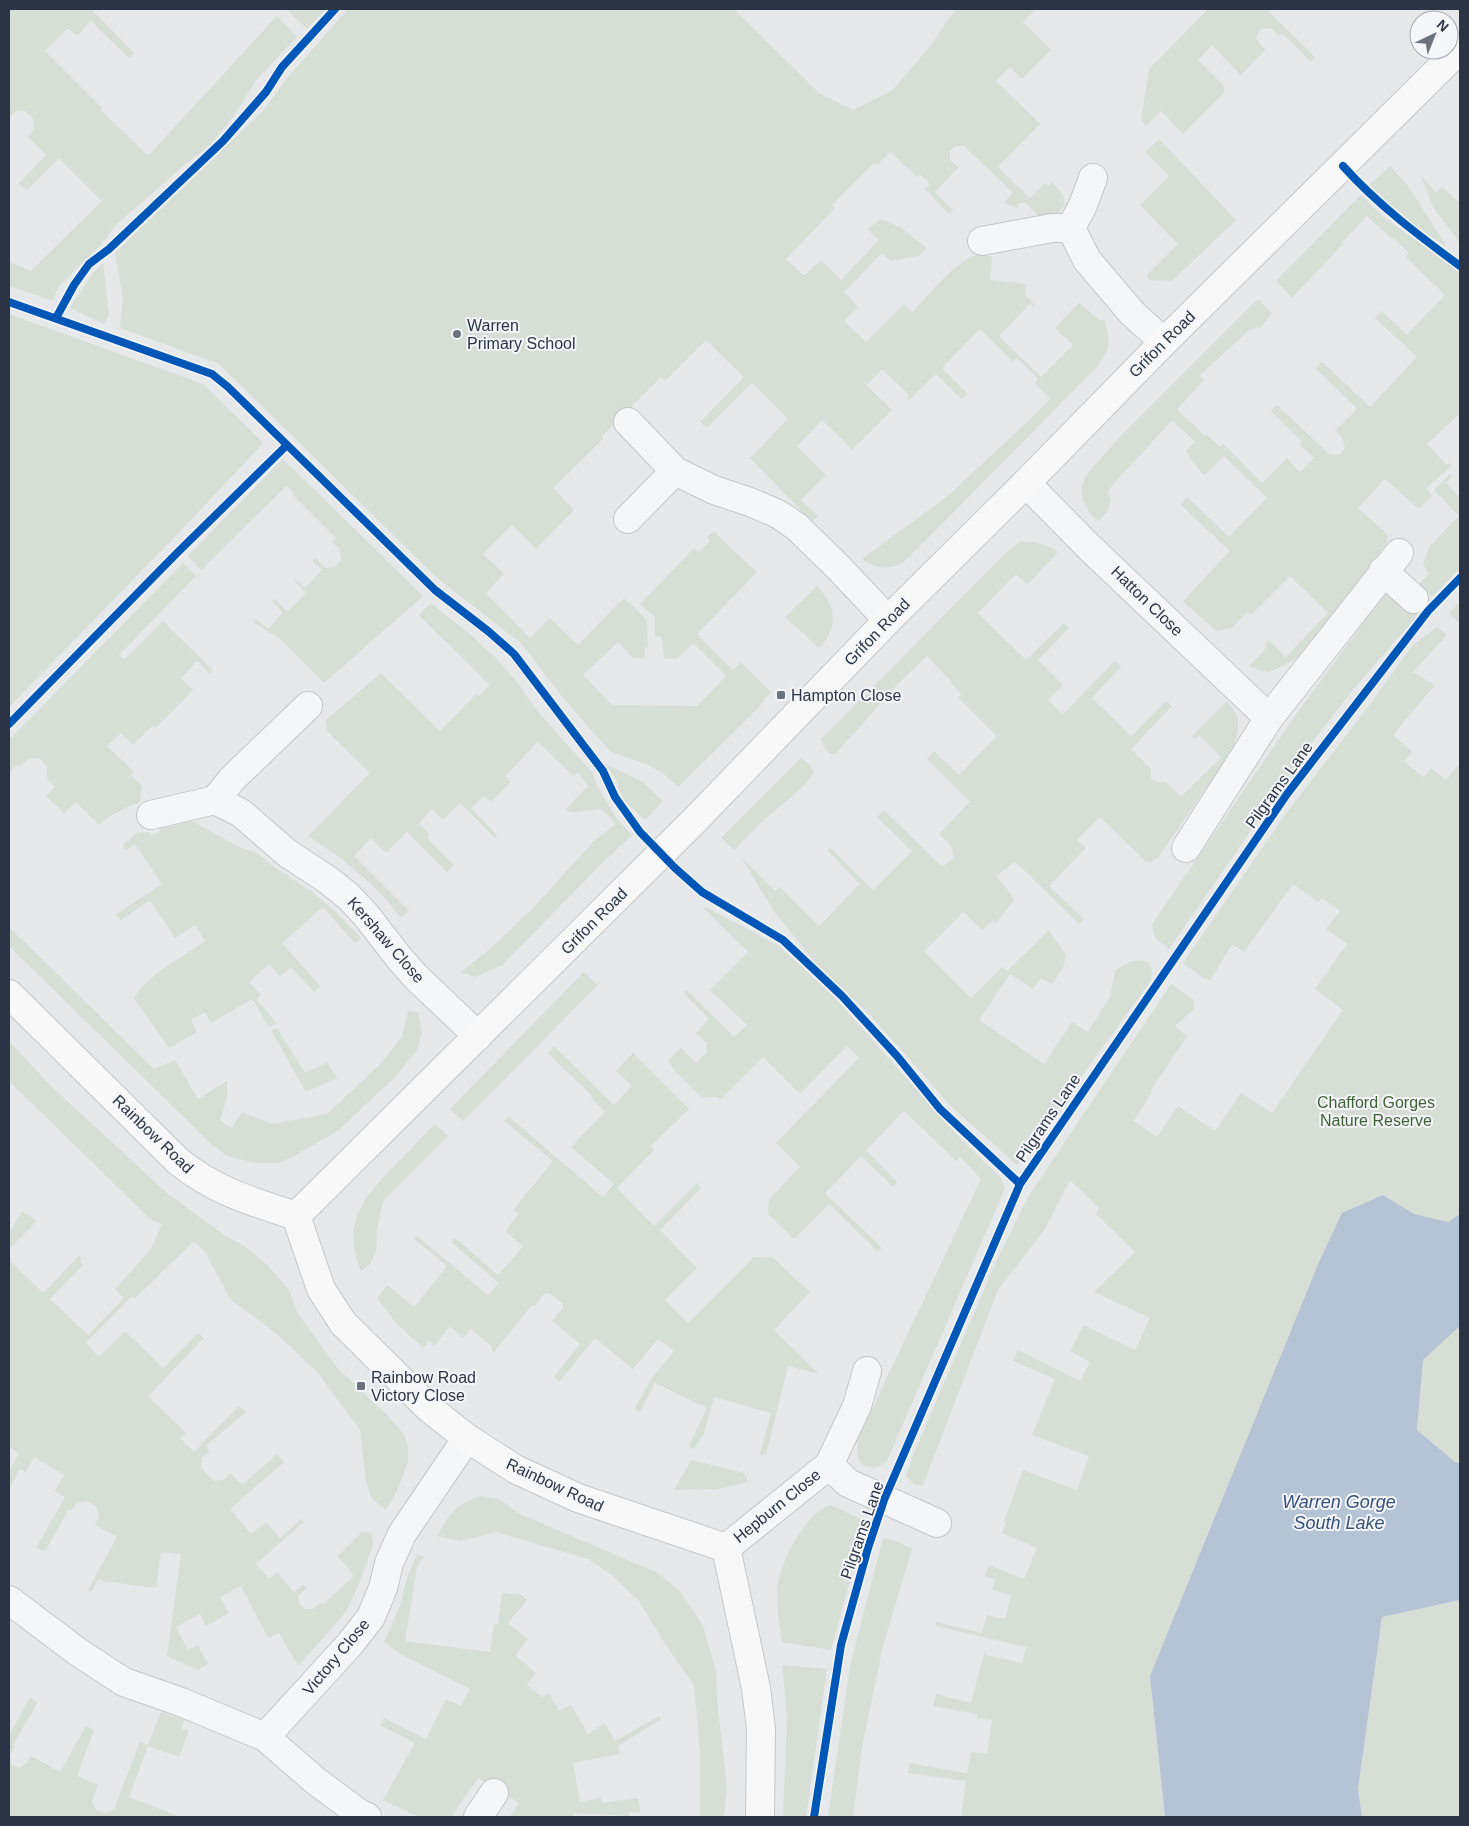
<svg xmlns="http://www.w3.org/2000/svg" width="1469" height="1826" viewBox="0 0 1469 1826" font-family="Helvetica,sans-serif">
  <rect width="100%" height="100%" fill="#e6e8ea"/>
  <!-- green -->
  <path fill="#d6ded6" d="M9,9h82l43,44 -5,5 -38,-37 -14,15 -9,-8 -23,23 57,57 -1,2 47,46 129,-140 20,21 -41,43 -23,37 -23,28 -29,23 -64,56 -18,23 -41,40 -5,14 -44,-15v-24l22,9 71,-70 -43,-43 -32,32 -9,-6 28,-29 -19,-19 7,-6 -1,-11 -8,-8h-9l-7,7z
    M286,9h40l-19,20z
    M348,9h386l85,84 34,17 40,-20 39,-46 17,-26 9,-9h78l-13,13 28,28 -29,29 -12,-12 -14,14 44,43 -42,43 32,31 15,-15 3,3 4,-4 11,12 2,10c-6,10 -12,13 -23,16l-16,-17h-7l-1,5 -14,-5 9,-10 -49,-47h-8l-6,5v9l9,7 -24,25 18,18 -4,4 -24,-25 5,-5 -10,-10 -3,3 -27,-25 -13,13 -3,-2 -42,42 3,3 -49,51 18,17 17,-16 20,20 38,-40 -12,-11 14,-10 19,8 27,21 -8,8 -28,5 -9,-8 -38,39 14,15 -14,14 22,21 38,-38 8,8c14,-14 46,-53 64,-57 6,-1 10,1 16,2l-2,23 36,4 -1,11 10,10 -1,2 -4,-3 -31,32 42,41 32,-32 -18,-17 24,-25 20,17h6c4,23 7,24 -6,45l-195,197c-16,8 -27,8 -42,-3l87,-64 77,-72 24,-24 -15,-16 3,-4 -21,-21 -4,4 -33,-33 -38,39 26,26 -7,5 -25,-25 -28,27v-7l-26,-25 -16,16 26,25 -41,41 -1,-4 -28,-27 -25,26 29,29 -25,25 17,16 -6,6 -62,-64 38,-39 -36,-36 -45,45 -7,-6 44,-45 -38,-37 -41,41 -4,-4 -59,59 1,3 -50,49 21,22 -38,39 -24,-24 -29,29 21,20 -18,19 44,45 20,-20 28,27 46,-47 23,22 1,27 -3,1v10h-12l-15,-16 -35,33 29,30 85,1 29,-30 -33,-33 -16,16 -13,-1 -2,-21 -7,-1v-19l-15,-13 54,-56 4,4 12,-11 -3,-4 7,-6 22,22 21,19 -60,62 36,36 8,-8 30,30 -13,16 -80,79 -15,-14 -17,-9 -35,-12 -48,-54 -41,-54 -86,-67 -217,-213 -99,-36 3,-29 -8,-46 147,-141 27,-36z
    M1208,9h58l49,48 -4,5 -29,-29 -3,3 -8,-8 -11,1 -4,9 9,12 -25,26 -3,-5 -25,-26 -14,15 25,25 1,8 -41,41 -22,-23 -15,15 -5,-6 8,-51z
    M1159,139l77,81 -64,61 -23,-1 -2,-5 31,-31 -38,-39 29,-29 -24,-24z
    M1390,166l18,20 39,61 -37,-24 -41,-38z
    M1421,176l15,17 6,-6 18,16v40l-27,-36z
    M1361,195l21,21 78,56v141l-33,31 20,21 2,-2 3,3 -26,22 6,8 -13,13 -34,-30 -27,29 28,25 2,4 -2,7 -56,75 -33,39 -27,14 -9,-1 -12,-5 18,-19 -2,-3 4,-4 17,17 42,-44 -38,-37 -39,39 -4,-3 -15,16 -16,3 -33,-30 47,-50 -49,-46 6,-8 42,40 38,-39 -43,-42 -20,20 -12,-15 -6,-10 9,-9 -23,-22 -62,68 -2,5 3,7 -3,10 -9,11 -9,-7 -7,-13 -2,-14 6,-13 31,-35 140,-140 14,14 -12,15 -10,1 -50,46 4,5 -27,29 28,27 1,-2 14,13 3,-3 39,39 25,-25 13,14 14,-14 -14,-13 2,-3 -31,-31 6,-6 52,49 10,1 6,-7 -3,-10 -7,-7 22,-22 -42,-41 7,-6 48,45 47,-50 -42,-39 7,-7 25,24 38,-40 -39,-38 3,-4 -16,-15 -1,1 -25,-23 -25,26 1,2 -51,54 -16,-17z
    M103,263l6,52 -5,9 -34,-16 20,-31z
    M9,314l194,70 60,59 -71,76 -183,188z
    M283,459l140,137 -99,87 -44,-44 -27,-17 3,-3 12,10 15,-16 -11,-12 3,-2 12,13 19,-19 -12,-13 1,-1 10,9 17,-18 -10,-9 3,-3 11,10 9,-1 6,-7 -1,-11 -8,-7 4,-4 -43,-43 1,-2 -8,-7 -85,84 -13,-14z
    M1450,474l2,2 -6,7 14,15v70l-28,29 -13,-13 10,-10 -6,-10 7,-18 29,-30 -25,-26z
    M1021,541c14,1 25,3 37,11l-31,33 -11,-11 -38,39 48,47 38,-37 5,5 -31,32 25,25 -15,15 15,14 52,-53 6,6 -29,31 39,38 35,-35 6,5 -41,43 20,20v9l6,4h9l15,15 40,-40 -22,-22 -4,4 -3,-3 35,-35 11,15v16l-6,18 -74,108 -7,4 -6,-1 -45,-44 -23,23 9,8 -37,38 35,33 -5,5 -57,-56 -8,-6 -18,14 15,18 3,6 -18,23 -3,-3 -11,10 -19,-18 -39,39 47,47 31,-31 5,4 42,-41 17,25 -3,13 -11,16 -11,-6 -8,11 -23,-15 -31,46 65,44 28,-42 16,10 22,-35 5,-26c11,-8 20,-14 34,-8l3,8 -2,11 -133,183 -65,-58 -80,-90 -58,-56 -41,-51 -32,-53 34,34 5,-4 39,39 41,-42 -33,-34 3,-3 43,43 39,-39 -35,-34 7,-7 55,54 4,2 10,-7c2,-12 -6,-17 -14,-25l31,-32 -43,-43 7,-8 25,24 38,-39 -39,-39 3,-3 -10,-11 1,-1 -25,-26 -28,27 -63,70 -4,2c-6,-5 -9,-8 -11,-16l188,-189z
    M183,563l13,13 -77,79 5,5 39,-39 50,49 -3,4 -13,-13 -16,17 12,12 -38,38 -2,-3 -20,20 -12,-12 -14,13 27,26 -4,3 12,11 -2,16c-16,6 -29,12 -41,23l-23,-23 -12,11 -18,-17 9,-9 -8,-8v-13l-8,-8 -11,1 -9,8 -3,-2 -7,8v-33z
    M817,586c20,21 22,40 2,62l-34,-31z
    M1388,590l30,25 -62,71 -46,59 -141,204 -14,-11 -3,-14 147,-214z
    M1460,602v22l-11,-11z
    M431,603l42,34 23,21 21,24 21,30 54,60 7,17 18,30 15,16 -29,27 -101,103 -27,12 -15,-5 29,-22 45,-43 59,-65 23,-18 -14,-15c-13,0 -23,6 -37,1l23,-24 -10,-14 -4,4 -36,-34 -33,34 6,6 -20,20 -7,-6 -13,12 26,27 -2,3 -35,-35 -17,17 -11,-11 -13,14 11,12 -3,3 27,27 -7,7 -40,-40 -21,21 -15,-15 -17,18 55,55 -8,7c-24,-34 -58,-59 -93,-82l62,-63 -43,-42 -1,-11 55,-47 59,58 36,-37 3,2 11,-11 -71,-70z
    M1437,627l10,8 -34,37 22,13 -42,50 19,17 -8,9 19,16 8,-9 15,12 14,-17v451l-12,8 -34,-7 -31,-20 -233,481 15,141h-204l5,-36 -58,-8 1,-10 58,10 4,-21 16,2 5,-34 -15,-2v-4l-44,-8 3,-12 35,9 14,-53 1,5 36,8 4,-16 -90,-21v-4l46,11 5,-18 18,4 6,-24 -19,-5 3,-11 -10,-3 4,-11 35,14 13,-31 -35,-15 4,-10 -2,-2 19,-51 54,20 12,-34 -57,-21 23,-56 -42,-18 5,-11 62,31 10,-19 -20,-11 14,-26 51,25 15,-32 -56,-26 41,-40 -39,-38 3,-6 -29,-28 -25,49 -47,61 -75,195h-8l-9,-9 7,-21 82,-191 33,-67 143,-213 23,16v9l-19,17 12,10 -36,54 1,2 -18,29 23,16 21,-31 37,25 26,-38 31,20 71,-103 -28,-21 32,-45 -21,-15 14,-18 -18,-13 -4,4 -25,-18 -49,68 -12,-8 -21,36 -8,-2 -20,-15 104,-151 78,-101 47,-65z
    M801,758l8,6 5,8c-12,20 -33,32 -50,48 -10,9 -20,20 -30,30l-13,-12z
    M603,763l40,19 20,19 -18,19 -21,-19 -9,-23z
    M192,821l47,26 18,6 13,11 41,27 26,22 24,25 -6,5 -32,-36 -41,36 38,43 -6,6 -23,-25 -11,9 -11,-12 -20,18 12,13 -5,4 21,24 -8,4 -17,-28 -41,24 -6,-11 -14,8 6,12 -28,16 -35,-50c16,-26 47,-39 71,-57l-10,-16 -20,13 -25,-38 -29,20 -6,-5 47,-31 -27,-40 -10,7 -2,-6 13,-12 13,-1 1,3 9,-2v-4z
    M706,907l73,39 57,53 119,134 46,45 4,10 -117,271c-8,9 -14,11 -26,6l-4,-7 -1,-17 124,-262 -21,-22 -4,4 -52,-50 -38,39 31,32 -4,5 -32,-31 -36,37 57,55 -4,4 -49,-48 -35,35 -26,-25 1,-15 31,-32 -24,-24 83,-85 -12,-12 -47,48 -37,-37 -43,43 -4,-3h-15l-27,-27 -6,-10 13,-12 15,15 10,-10 1,-10 -11,-10 13,-14 -25,-25 3,-4 47,47 13,-12 -37,-35 38,-38 -44,-43z
    M9,927l145,142 21,-9 23,39 29,-18v16l-7,24 12,7 10,-16 30,12 55,-10 52,-49 23,-28 6,-26 10,1 4,21 -5,17 -20,25 -58,55 -43,25 -17,8h-25l-26,-7 -17,-12 -202,-198z
    M584,972l14,13 -135,136 -13,-12z
    M277,1028l28,45 22,-11 10,16 -31,14 -35,-62z
    M9,1041l44,47 114,105 57,42 19,10 24,20 22,25 8,22 41,57 51,48 16,19 3,12v14l-11,29 -11,19 -14,-11 -6,-17 -6,-52 -42,-57 -41,-39 -47,-35 -24,-46 -12,-12 -60,58 -3,-2 -45,46 13,14 26,-26 38,37 35,-35 6,5 -56,58 38,37 -6,5 14,14 45,-46 7,6 -40,34 4,5 -8,7 -1,10 13,13 9,-1 8,-7 11,12 35,-31 7,8 -54,47 21,25 15,-12 14,16 21,-19 3,3 -48,42 13,15 8,-7 17,20 9,-7 4,3 -9,8 1,7 6,6h8l7,-6 2,2 32,-29 -16,-20 24,-24 10,1 1,12 -14,39 -13,28 -48,54 -19,-33 -11,5 -27,-52 -21,11 9,16 -23,13 -6,-12 -24,13 12,23 10,-5 10,19 -10,6 -31,-14 14,-102 -20,-2 -5,36 -53,-7 -4,-2 -8,13 -3,-2 29,-53 -22,-12 4,-8 -3,-11 -10,-5 -10,2 -4,8 -3,-2 -24,42 -9,-3 29,-51 -10,-6 9,-16 -30,-18 -8,15 -6,-3 -11,21v-18l10,-19 -10,-6v-187l34,33 36,-37 3,4 -2,2 3,3 -33,34 38,36 36,-37 -9,-9 36,-40 11,-25 -12,-5 -141,-138z
    M554,1046l60,59 18,-19 -16,-15 17,-18 56,56 -38,37 3,4 -37,38 37,38 43,-43 4,5 -41,42 37,38 -32,32 23,23 66,-66h18l38,35 -36,38 45,44 -31,-8 -22,89 -6,-1 11,-41 -57,-16 -10,36 -10,16 -5,-3 18,-38 -52,-25 -15,29 -6,-2 17,-31 23,-28 -16,-12 -25,30 -38,-31 -36,44 -5,-5 26,-33 -28,-23 11,-13 -1,-5 -13,-10 -5,1 -10,13 -2,-2 -38,47 -3,-2 2,-2 -22,-19 -8,9 -13,-12 -16,20 -5,-5 -6,7 -27,-25 -19,-25 10,-13 27,22 33,-41 -33,-27 3,-3 71,59 11,-12 -48,-41 4,-4 43,37 25,-29 -18,-15 14,-17 -6,-4 40,-49 -49,-40 4,-5 95,81 11,-13 -43,-37 34,-35 -14,-15 1,-1 -44,-43z
    M435,1124l13,12 -65,65 -6,29 -1,22 -5,11 -10,8c-20,-47 2,-73 33,-105 14,-14 27,-28 41,-42z
    M22,1211l15,10 -28,28v-15z
    M1460,1326v137l-5,-1 -38,-32 6,-70z
    M691,1460l53,13 4,9 -30,7 -44,1z
    M480,1496l19,3 21,15 138,59 22,18 23,35 13,45 2,37 9,79 -3,30h-24v-66l-6,-66 -27,-38 -28,-46 -26,-25 -25,-17 -92,-27 -36,9 -23,-5c13,-23 18,-30 43,-40z
    M831,1505l35,17 -35,128 -49,-8c-3,-17 -5,-34 -5,-51 1,-26 28,-79 54,-86z
    M883,1538l14,3 15,8 -29,97 -21,101 -9,70h-25l22,-151z
    M417,1554l7,3 -7,10 -12,74 85,11 4,-28h4l4,-31 20,2 5,5 -19,23 20,16 -13,16 21,18 -9,12 15,12 7,-4 10,18 12,-6 17,29 17,-11 10,18 44,-25 2,3 -43,27 2,8 -47,9 7,39 21,-4 1,5 36,-5 2,15 -11,-1v4l-55,-3 -1,4h-63l9,-14 -41,-25 -27,39h-32l-36,-17 32,-57 -35,-18 4,-7 42,21 20,-40 15,7 9,-17 -68,-34 -18,-13 16,-36 6,-25z
    M1460,1600v217h-98l-4,-28 24,-172z
    M782,1665l45,4 -21,148h-23l4,-101z
    M30,1698l8,4 -25,43 2,1 -5,9 1,9 8,4 8,-5 4,-7 29,16 26,-46 8,4 -17,46 21,9 -6,16 4,9 9,3 9,-4 26,-67 8,3 13,-33 23,8 -3,9 8,1 -10,27 -31,-11 -19,51 49,19v1h-169v-82z"/>
  <!-- water -->
  <path fill="#b4c4d5" d="M1383,1195l31,19 34,8 12,-8v112l-37,34 -6,70 38,32 5,1v137l-78,17 -24,172 4,28h-197l-15,-141 169,-414 23,-49z"/>
  <g fill="none" stroke-linecap="round" stroke-linejoin="round">
    <!-- street casing -->
    <g stroke="#c4c6c8" stroke-width="30">
      <path id="street" d="M1093,178l-10,27 -12,23 16,32 45,53 32,29
        M982,241l70,-13h19
        M628,422l47,49 39,19 36,12 28,12 19,13 41,40 50,53
        M1026,483l64,65 179,170
        M628,519l47,-48
        M1383,571l31,28
        M215,800l17,-21 76,-73
        M151,815l64,-15 26,13 46,40 41,27 20,16 17,18 35,45 16,18 62,59
        M1186,848l83,-130 130,-165
        M829,1465l28,-59 10,-35
        M726,1548l103,-83 19,18 89,40
        M9,1600l69,52 46,30 57,20 84,35 52,45 42,31 8,4
        M265,1737l85,-93 21,-27 12,-29 6,-25 13,-29 65,-96
        M478,1817l16,-24"/>
    </g>
    <!-- secondary casing -->
    <g stroke="#c4c6c8" stroke-width="30">
      <path id="secondary" d="M9,994l170,168c36,29 74,40 117,54l25,73 22,34 87,86 37,29 48,31 63,29 148,50 30,140 5,41 -1,88
        M296,1216l399,-396 193,-200 138,-137 138,-141 296,-293"/>
    </g>
    <!-- street -->
    <use href="#street" stroke="#f5f6f7" stroke-width="28"/>
    <!-- secondary -->
    <use href="#secondary" stroke="#f8f8f8" stroke-width="28"/>
    <!-- cycleway casing -->
    <g stroke="#f4f6f9" stroke-width="11">
      <path id="cycleway" d="M1343,166c35,39 75,69 117,100
        M9,302l203,72 16,13 207,203 53,41 26,23 89,117 12,26 25,35 35,36 27,24 81,48 59,56 55,60 43,53 80,75
        M56,318l18,-33 15,-21 20,-15 114,-108 43,-49 16,-25 53,-58
        M9,724l169,-172 109,-107
        M814,1817l27,-172 27,-97 16,-48 136,-316 267,-390 141,-183 32,-33"/>
    </g>
    <!-- cycleway -->
    <use href="#cycleway" stroke="#0057b8" stroke-width="8"/>
  </g>
  <!-- markers -->
  <g fill="#6c737f" stroke="#f4f6f9" stroke-width="2">
    <circle cx="457" cy="334" r="5"/>
    <rect x="776" y="690" width="10" height="10" rx="2.5"/>
    <rect x="356" y="1381" width="10" height="10" rx="2.5"/>
  </g>
  <g text-anchor="middle" dominant-baseline="central" stroke-width="4" stroke-linejoin="round" paint-order="stroke">
    <!-- poi labels -->
    <g font-size="16" fill="#2b3445" stroke="#f4f6f9" text-anchor="start">
      <text x="467" y="325">Warren<tspan x="467" dy="18">Primary School</tspan></text>
      <text x="791" y="695">Hampton Close</text>
      <text x="371" y="1377">Rainbow Road<tspan x="371" dy="18">Victory Close</tspan></text>
    </g>
    <!-- street labels -->
    <g font-size="16" fill="#2b3445" stroke="#f4f6f9">
      <text transform="translate(1162 344) rotate(-45)">Grifon Road</text>
      <text transform="translate(1147 601) rotate(44)">Hatton Close</text>
      <text transform="translate(877 632) rotate(-46)">Grifon Road</text>
      <text transform="translate(1279 785) rotate(-54)">Pilgrams Lane</text>
      <text transform="translate(594 921) rotate(-45)">Grifon Road</text>
      <text transform="translate(386 940) rotate(49)">Kershaw Close</text>
      <text transform="translate(1048 1118) rotate(-56)">Pilgrams Lane</text>
      <text transform="translate(153 1134) rotate(44)">Rainbow Road</text>
      <text transform="translate(555 1485) rotate(25)">Rainbow Road</text>
      <text transform="translate(777 1506) rotate(-39)">Hepburn Close</text>
      <text transform="translate(862 1530) rotate(-71)">Pilgrams Lane</text>
      <text transform="translate(336 1657) rotate(-50)">Victory Close</text>
    </g>
    <!-- park labels -->
    <g font-size="16" fill="#3f6138" stroke="#f4f6f9">
      <text x="1376" y="1102">Chafford Gorges<tspan x="1376" dy="18">Nature Reserve</tspan></text>
    </g>
    <!-- water labels -->
    <g font-size="18" font-style="italic" fill="#34527a" stroke="#f4f6f9">
      <text x="1339" y="1502">Warren Gorge<tspan x="1339" dy="21">South Lake</tspan></text>
    </g>
  </g>
  <!-- border -->
  <rect width="1469" height="1826" fill="none" stroke="#2b3445" stroke-width="20"/>
  <!-- north arrow -->
  <g transform="translate(1434 35) rotate(43)"><circle r="24" fill="#f4f6f9" stroke="#a4a8b1"/>
  <path d="M0-4L9 19L0 12L-9 19Z" fill="#6c737f"/>
  <text y="-8" font-size="14" font-weight="bold" text-anchor="middle" fill="#2b3445">N</text>
  </g>
</svg>
